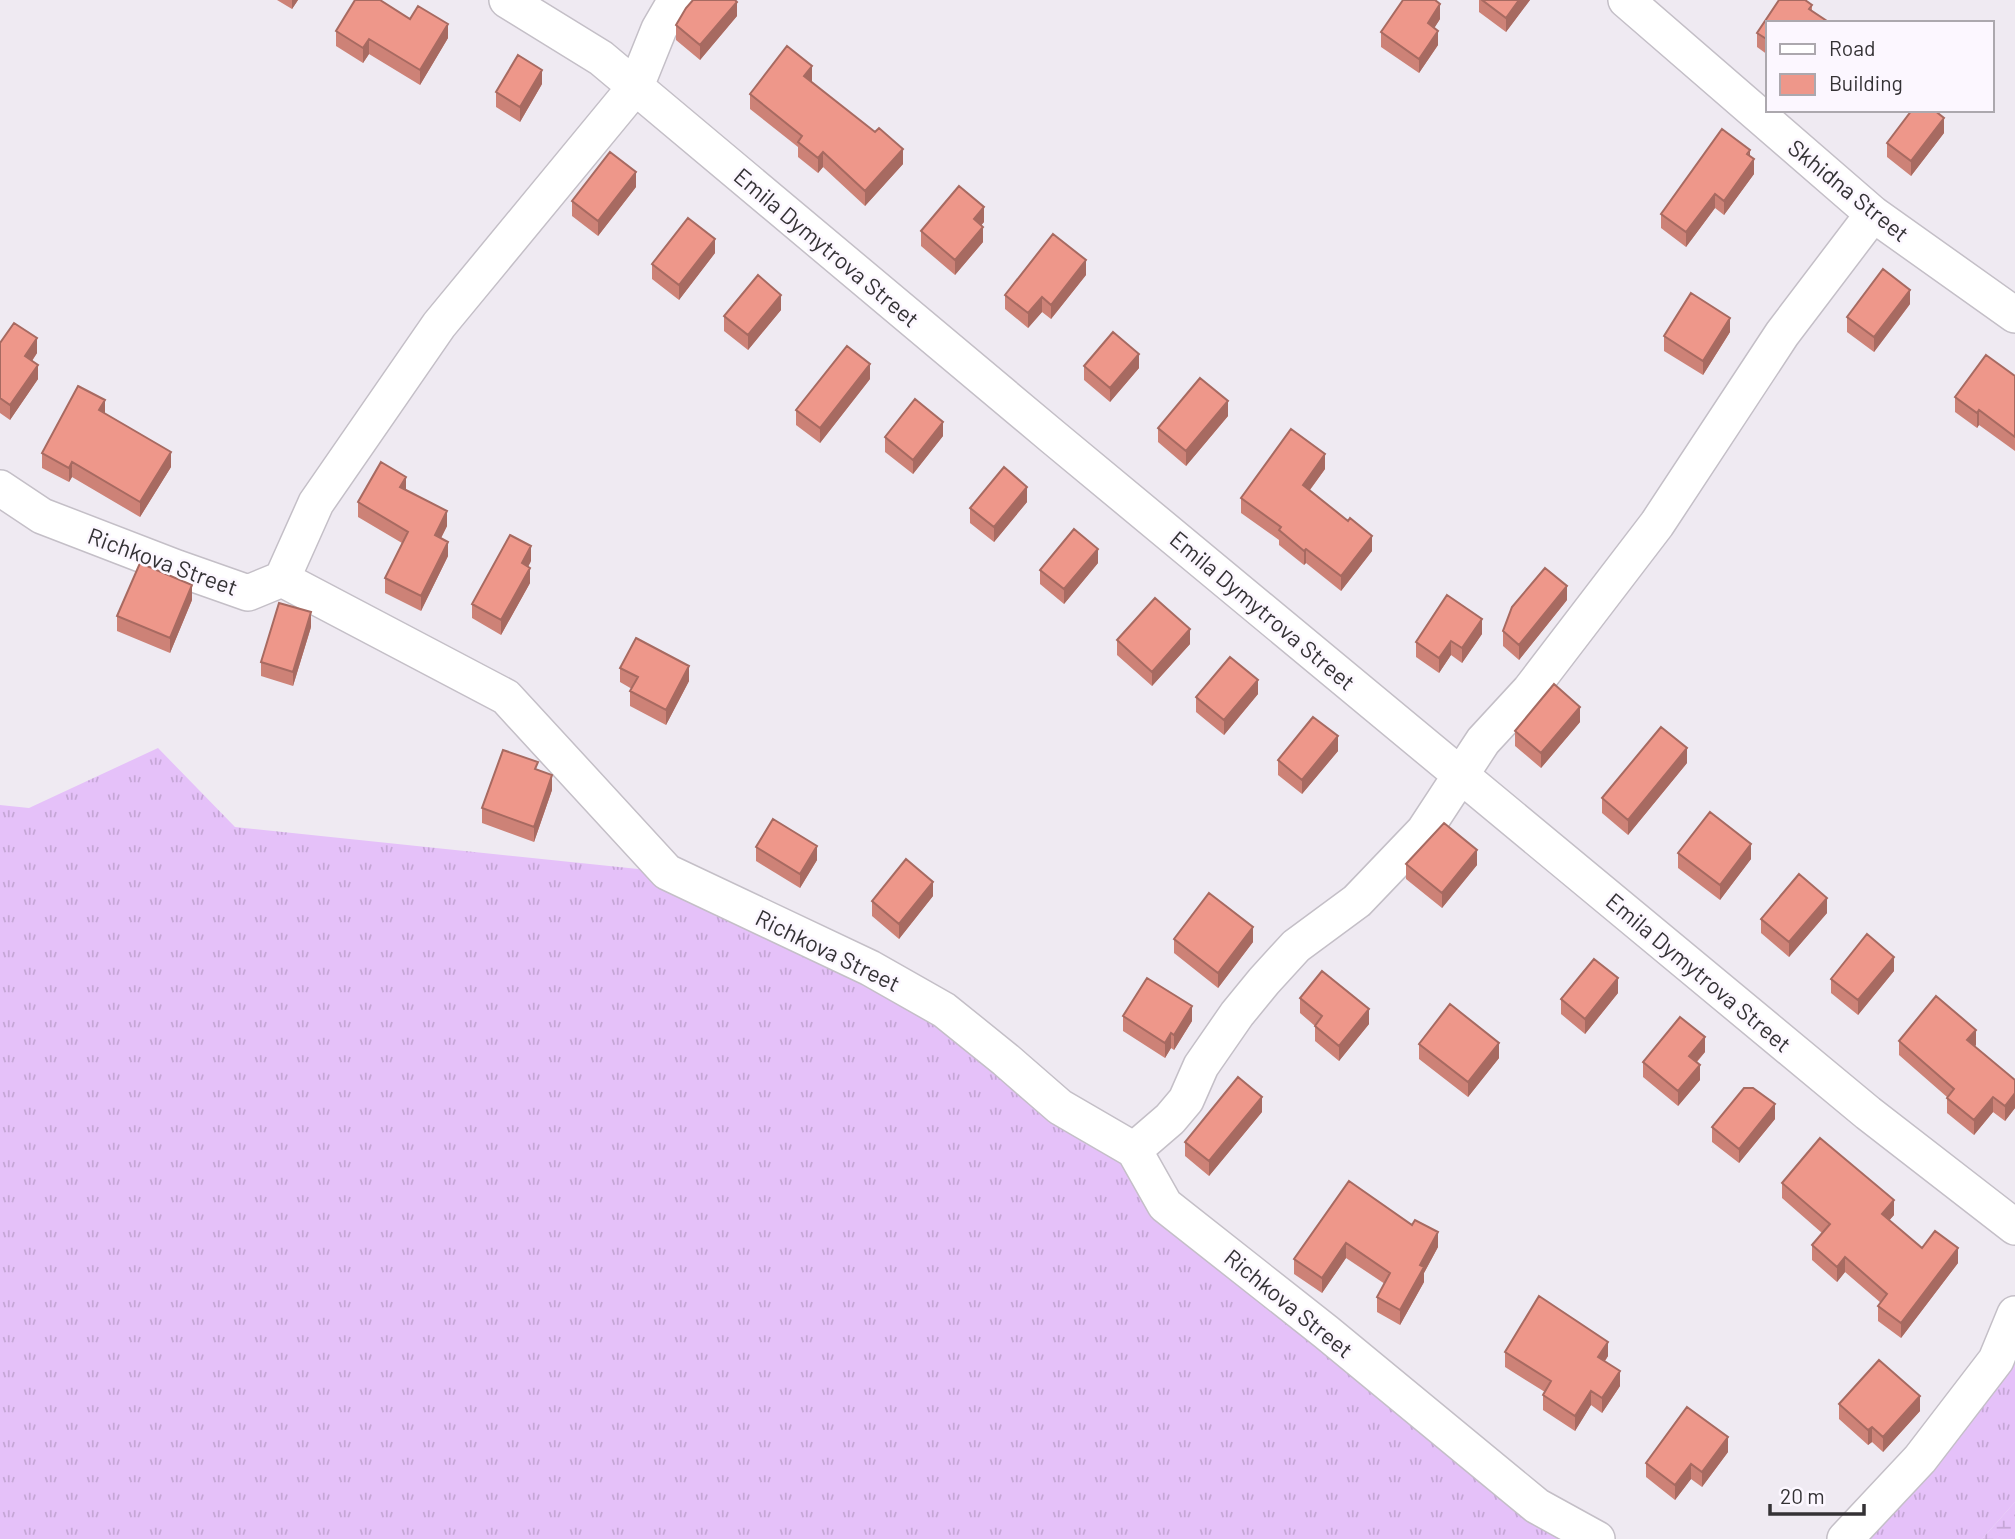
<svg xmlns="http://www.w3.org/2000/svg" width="2015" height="1539" viewBox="0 0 2015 1539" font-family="Barlow,sans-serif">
  <defs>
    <pattern id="grass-tufts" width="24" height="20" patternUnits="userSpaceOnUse" patternTransform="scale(1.75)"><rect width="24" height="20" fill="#e5c1f9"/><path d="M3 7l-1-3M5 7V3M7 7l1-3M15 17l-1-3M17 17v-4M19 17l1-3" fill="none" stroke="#c5a6d6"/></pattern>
    <pattern id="wetland-marsh" width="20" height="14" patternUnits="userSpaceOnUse" patternTransform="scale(1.75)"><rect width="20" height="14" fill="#e5c1f9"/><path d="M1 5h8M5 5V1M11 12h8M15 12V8" fill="none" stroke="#c5a6d6"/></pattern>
  </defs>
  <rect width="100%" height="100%" fill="#efeaf2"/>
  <!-- grass -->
  <path fill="url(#grass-tufts)" d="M158,748l77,79 432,45 203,104 253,178 444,385h-1567v-734l29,3z
    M2015,1342v160l-33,37h-127z"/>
  <!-- wetland -->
  <path fill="url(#wetland-marsh)" d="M2015,1502v37h-33z"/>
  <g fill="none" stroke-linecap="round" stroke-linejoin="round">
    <!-- street casing -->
    <g stroke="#c4bfc7" stroke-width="38">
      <path id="street" d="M507,0l94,58 452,379 815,676 147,114
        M1626,0l247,214 142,101
        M0,488l42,28 135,52 71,25 34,-14 224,118 161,175 203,96 74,42 62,50 54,47 74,43 31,55 161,127 211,174 60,33
        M282,579l34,-76 123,-178 197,-239 23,-57 17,-29
        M1134,1150l36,-31 16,-19 15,-34 36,-52 27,-33 32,-35 61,-45 67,-70 59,-90 47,-51 127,-166 125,-190 91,-120
        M1845,1539l75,-80 76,-99 19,-46"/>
    </g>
    <!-- street -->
    <use href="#street" stroke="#fff" stroke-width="35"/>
  </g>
  <!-- wall -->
  <path fill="#cd8277" d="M277,0h21l-6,9z
    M1479,0h51l-24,32 -27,-20z
    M1779,0h26l7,5v6l18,12h-62v32l-11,-8v-14z
    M737,16l-37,44 -24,-20v-15z
    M410,19l38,19 -28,47 -51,-31 -6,9 -27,-17v-15z
    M1440,19l-6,9 4,17 -19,28 -38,-26v-15z
    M812,81v1l91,82 -38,42 -42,-39 -5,6 -20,-16v-10l-48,-38v-15z
    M542,84l-22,38 -24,-15v-15z
    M1944,133l-33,43 -24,-19v-14z
    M1750,157l4,17 -30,41 -9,-7 -29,39 -25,-19v-14z
    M636,187l-38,49 -26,-20v-15z
    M984,222l-3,3 2,17 -28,33 -34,-29v-15z
    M715,253l-36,47 -27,-21v-15z
    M1086,275l-35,44 -9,-7 -14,16 -23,-19v-14z
    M1910,304l-36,48 -27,-20v-15z
    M781,310l-33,40 -24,-19v-15z
    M1730,332l-27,43 -39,-24v-15z
    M0,343l37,10 -5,8 6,18 -28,41 -10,-7z
    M1084,366l55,2 -29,34 -26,-22z
    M2015,376v75l-36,-26 -2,3 -22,-16v-15z
    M870,379l-50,64 -24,-18v-15z
    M105,414l66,53 -31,50 -68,-40 -3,5 -27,-14v-15z
    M1228,416l-42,50 -28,-24v-14z
    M943,436l-30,38 -28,-22v-15z
    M1325,469l-15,21 62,61 -31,40 -35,-28 -2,2 -25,-20v-5l-38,-27v-15z
    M406,490l41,36 -6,12 7,18 -27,55 -36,-18v-15l17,-35 -44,-26v-15z
    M1027,502l-33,40 -24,-19v-15z
    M531,561l-3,6 2,16 -29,52 -29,-17v-14z
    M1098,563l-34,41 -24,-20v-14z
    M192,600l-22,53 -53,-22v-15z
    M1567,600l-48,60 -16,-14v-15z
    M311,627l-18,59 -32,-10v-14z
    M1482,634l-20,29 -11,-8 -12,18 -23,-16v-15z
    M1117,640l73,4 -38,42 -35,-31z
    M620,668l69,13 -23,44 -36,-19v-15l2,-2 -12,-7z
    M1258,694l-34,41 -28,-23v-15z
    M1580,722l-39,46 -26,-22v-15z
    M1338,751l-36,43 -24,-19v-15z
    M1687,763l-59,72 -26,-22v-15z
    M538,770l14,20 -18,52 -52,-19v-15z
    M756,847l61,13 -17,28 -44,-27z
    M1678,853l73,6 -31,41 -42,-32z
    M1406,864l71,1 -35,43 -36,-29z
    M933,896l-34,43 -27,-23v-15z
    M1827,913l-38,44 -28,-24v-14z
    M1174,939l79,3 -35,46 -44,-35z
    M1894,971l-36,44 -27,-22v-14z
    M1618,993l-33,41 -24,-20v-15z
    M1300,998l69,26 -30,37 -24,-20v-15l-15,-13z
    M1123,1016l69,5 -18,29 -3,-2 -6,10 -42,-27z
    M1899,1041l77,4 -1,1 40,34v28l-10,13 -12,-9 -19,23 -27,-22v-16l-48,-42z
    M1419,1044l80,14 -31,39 -49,-38z
    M1705,1052l-8,10 3,18 -22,26 -35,-29v-15z
    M1262,1112l-53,64 -24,-20v-14z
    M1775,1119l-36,44 -27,-21v-15z
    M1349,1181l89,66 -14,26v9l-24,43 -23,-13v-15l8,-13 -39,-26 -24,35 -28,-19v-15z
    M1782,1183l112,32 -5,5 33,28 36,15 -57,75 -23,-17v-15l3,-3 -36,-31 -8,10 -25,-22v-15l10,-12 -40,-35z
    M1505,1352l103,4 -3,5 15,25 -18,27 -11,-8 -16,26 -32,-21v-15l2,-3 -40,-25z
    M1839,1404l81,7 -37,41 -11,-10 -4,3 -29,-26z
    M1728,1452l-26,35 -11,-8 -16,21 -29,-23v-14z"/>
  <!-- shaded-wall -->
  <path fill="#a76a61" d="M292,0h6l-6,9z
    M1519,0h11l-24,32v-14z
    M737,2v14l-37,44v-15z
    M1440,4v15l-12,19v-15z
    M448,24v14l-28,47v-15z
    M1438,31v14l-19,28v-14z
    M369,39v15l-6,9v-15z
    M812,66v15l-8,10v-15z
    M542,70v14l-22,38v-15z
    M1944,118v15l-33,43v-15z
    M903,149v15l-38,42v-15z
    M1750,150v15l4,-6v15l-30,41v-14z
    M823,152v15l-5,6v-15z
    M636,172v15l-38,49v-15z
    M1715,194v14l-29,39v-15z
    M984,207v15l-10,12v-15z
    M983,227v15l-28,33v-15z
    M715,239v14l-36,47v-15z
    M1086,260v15l-35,44v-14z
    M1910,290v14l-36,48v-15z
    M781,295v15l-33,40v-15z
    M1042,297v15l-14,16v-15z
    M1730,318v14l-27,43v-14z
    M37,338v15l-12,18v-15z
    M1139,354v14l-29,34v-14z
    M870,364v15l-50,64v-15z
    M38,365v14l-28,41v-15z
    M105,400v15l-6,-5z
    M1228,401v15l-42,50v-15z
    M1979,410v15l-2,3v-15z
    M943,422v14l-30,38v-14z
    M171,452v15l-31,50v-15z
    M1325,454v15l-22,30v-14z
    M72,462v15l-3,5v-14z
    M406,477v15l-6,-5z
    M1027,487v15l-33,40v-15z
    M447,511v15l-12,24v-15z
    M1372,536v15l-31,40v-15z
    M448,542v14l-27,55v-15z
    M531,546v15l-9,17v-15z
    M1098,549v14l-34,41v-15z
    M1306,549v14l-2,2v-14z
    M530,568v15l-29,52v-15z
    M192,585v15l-22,53v-15z
    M1567,586v14l-48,60v-15z
    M311,612v15l-18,59v-14z
    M1482,619v15l-20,29v-15z
    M1190,629v15l-38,42v-14z
    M1451,641v14l-12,18v-15z
    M689,666v15l-23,44v-15z
    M1258,680v14l-34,41v-15z
    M1580,707v15l-39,46v-15z
    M1338,736v15l-36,43v-14z
    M1687,748v15l-59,72v-15z
    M552,775v15l-18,52v-15z
    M1751,844v15l-31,41v-15z
    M817,846v14l-17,28v-14z
    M1477,850v15l-35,43v-15z
    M933,882v14l-34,43v-15z
    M1827,898v15l-38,44v-15z
    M1253,927v15l-35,46v-15z
    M1894,957v14l-36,44v-15z
    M1618,978v15l-33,41v-15z
    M1192,1006v15l-18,29v-15z
    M1369,1009v15l-30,37v-15z
    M1976,1030v15l-9,10v-15z
    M1171,1033v15l-6,10v-15z
    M1705,1037v15l-16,18v-14z
    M1499,1043v15l-31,39v-15z
    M1700,1065v15l-22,26v-15z
    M2015,1093v15l-10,13v-15z
    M1262,1097v15l-53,64v-15z
    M1993,1097v15l-19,23v-15z
    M1775,1104v15l-36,44v-14z
    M1894,1200v15l-12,14v-15z
    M1438,1232v15l-14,26v9l-24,43v-15l20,-45z
    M1346,1243v15l-24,35v-15z
    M1958,1248v15l-57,75v-15z
    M1845,1257v15l-8,10v-15z
    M1608,1342v14l-10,15v-14z
    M1620,1371v15l-18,27v-15z
    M1591,1391v14l-16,26v-15z
    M1920,1396v15l-37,41v-15z
    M1872,1427v15l-4,3v-15z
    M1728,1437v15l-26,35v-15z
    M1691,1464v15l-16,21v-15z"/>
  <!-- building -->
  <path fill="#ee978a" stroke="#a76a61" stroke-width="2" d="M355,0h25l30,19 8,-13 30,18 -28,46 -51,-31 -6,9 -27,-17z
    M693,0h42l2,2 -37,43 -24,-20 10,-17z
    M1403,0h32l5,4 -12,19 10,8 -19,28 -38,-27z
    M1482,0h37l-13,18z
    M1779,0h26l7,5 -3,4 21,14h-62v17l-11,-7z
    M787,46l25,20 -8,10 71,56 4,-4 24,21 -38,42 -42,-39 -5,6 -20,-16 4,-6 -52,-42z
    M518,55l24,15 -22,37 -24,-15z
    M1912,110h22l10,8 -33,43 -24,-18z
    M1722,129l28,21 -3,4 7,5 -30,42 -9,-7 -29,38 -25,-18z
    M610,152l26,20 -38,49 -26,-20z
    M959,186l25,21 -10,12 9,8 -28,33 -34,-29z
    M688,218l27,21 -36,46 -27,-21z
    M1053,234l33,26 -35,45 -9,-8 -14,16 -23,-18z
    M1883,269l27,21 -36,47 -27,-20z
    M758,275l23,20 -33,40 -24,-19z
    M1691,293l39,25 -27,43 -39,-25z
    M14,323l23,15 -12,18 13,9 -28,40 -10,-7v-55z
    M1113,332l26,22 -29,34 -26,-22z
    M847,346l23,18 -50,64 -24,-18z
    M1986,355l29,21v61l-36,-27 -2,3 -22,-16z
    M1200,378l28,23 -42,50 -28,-23z
    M78,386l27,14 -6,10 72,42 -31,50 -68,-40 -3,6 -27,-15z
    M915,399l28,23 -30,38 -28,-23z
    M1291,429l34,25 -22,31 45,36 2,-3 22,18 -31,40 -35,-27 -2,2 -25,-21 2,-3 -40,-29z
    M381,462l25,15 -6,10 47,24 -12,24 13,7 -27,54 -36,-18 23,-46 -50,-30z
    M1004,467l23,20 -33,40 -24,-19z
    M1074,529l24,20 -34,40 -24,-19z
    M510,535l21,11 -9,17 8,5 -29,52 -29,-16z
    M140,563l52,22 -22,53 -53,-22z
    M1545,568l22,18 -48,59 -16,-14 9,-24z
    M1447,595l35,24 -20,29 -11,-7 -12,17 -23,-16z
    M1155,598l35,31 -38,43 -35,-32z
    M279,603l32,9 -18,60 -32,-10z
    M636,638l53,28 -23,44 -36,-19 8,-14 -18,-9z
    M1230,657l28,23 -34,40 -28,-23z
    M1554,684l26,23 -39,46 -26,-22z
    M1313,717l25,19 -36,44 -24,-20z
    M1661,727l26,21 -59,72 -26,-22z
    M503,750l35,12 -3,7 17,6 -18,52 -52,-19z
    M1710,812l41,32 -31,41 -42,-32z
    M773,819l44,27 -17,28 -44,-27z
    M1444,823l33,27 -35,43 -36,-29z
    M906,859l27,23 -34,42 -27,-23z
    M1799,874l28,24 -38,44 -28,-23z
    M1209,893l44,34 -35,46 -44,-34z
    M1867,934l27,23 -36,43 -27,-21z
    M1594,959l24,19 -33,41 -24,-20z
    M1322,971l47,38 -30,37 -24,-20 7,-10 -22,-18z
    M1147,978l45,28 -18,29 -3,-2 -6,10 -42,-27z
    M1936,996l40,34 -9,10 48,40v13l-10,13 -12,-9 -19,23 -27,-22 7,-9 -55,-48z
    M1450,1004l49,39 -31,39 -49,-38z
    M1680,1017l25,20 -16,19 11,9 -22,26 -35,-29z
    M1238,1077l24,20 -53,64 -24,-19z
    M1744,1088h9l22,16 -36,45 -27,-22z
    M1820,1138l74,62 -12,14 40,34 13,-17 23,17 -57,75 -23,-17 9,-12 -42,-37 -8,10 -25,-22 18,-21 -48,-41z
    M1349,1181l63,44 3,-5 23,12 -18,33 4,2 -24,43 -23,-13 13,-24 -44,-30 -24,35 -28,-19z
    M1539,1296l69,46 -10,15 22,14 -18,27 -11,-7 -16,25 -32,-21 8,-14 -46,-29z
    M1879,1360l41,36 -37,41 -11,-10 -4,3 -29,-26z
    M1687,1407l41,30 -26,35 -11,-8 -16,21 -29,-22z"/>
  <g text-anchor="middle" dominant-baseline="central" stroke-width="5" stroke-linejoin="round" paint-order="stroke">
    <!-- street labels -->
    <g font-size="23" fill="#343235" stroke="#fcf7ff">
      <text transform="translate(1849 190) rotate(39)">Skhidna Street</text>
      <text transform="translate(827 247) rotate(40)">Emila Dymytrova Street</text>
      <text transform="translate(163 561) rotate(20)">Richkova Street</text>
      <text transform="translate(1263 610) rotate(40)">Emila Dymytrova Street</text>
      <text transform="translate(828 950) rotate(26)">Richkova Street</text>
      <text transform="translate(1699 972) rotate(40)">Emila Dymytrova Street</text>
      <text transform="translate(1289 1303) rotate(39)">Richkova Street</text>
    </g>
  </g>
  <!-- legend -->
  <rect x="1766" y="21" width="228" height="91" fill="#fcf7ff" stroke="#aca8ae" stroke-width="2"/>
  <rect x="1780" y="44" width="35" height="10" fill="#ffffff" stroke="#aca8ae" stroke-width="2"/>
  <text x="1829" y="56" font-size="21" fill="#343235">Road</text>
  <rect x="1780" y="74" width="35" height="21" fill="#ee978a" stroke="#aca8ae" stroke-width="2"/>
  <text x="1829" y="91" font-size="21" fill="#343235">Building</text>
  <!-- scale -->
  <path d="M1770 1504v10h94v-10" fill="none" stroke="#343235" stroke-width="3.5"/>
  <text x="1780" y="1504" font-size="21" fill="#343235" stroke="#fcf7ff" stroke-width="5" paint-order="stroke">20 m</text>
</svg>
